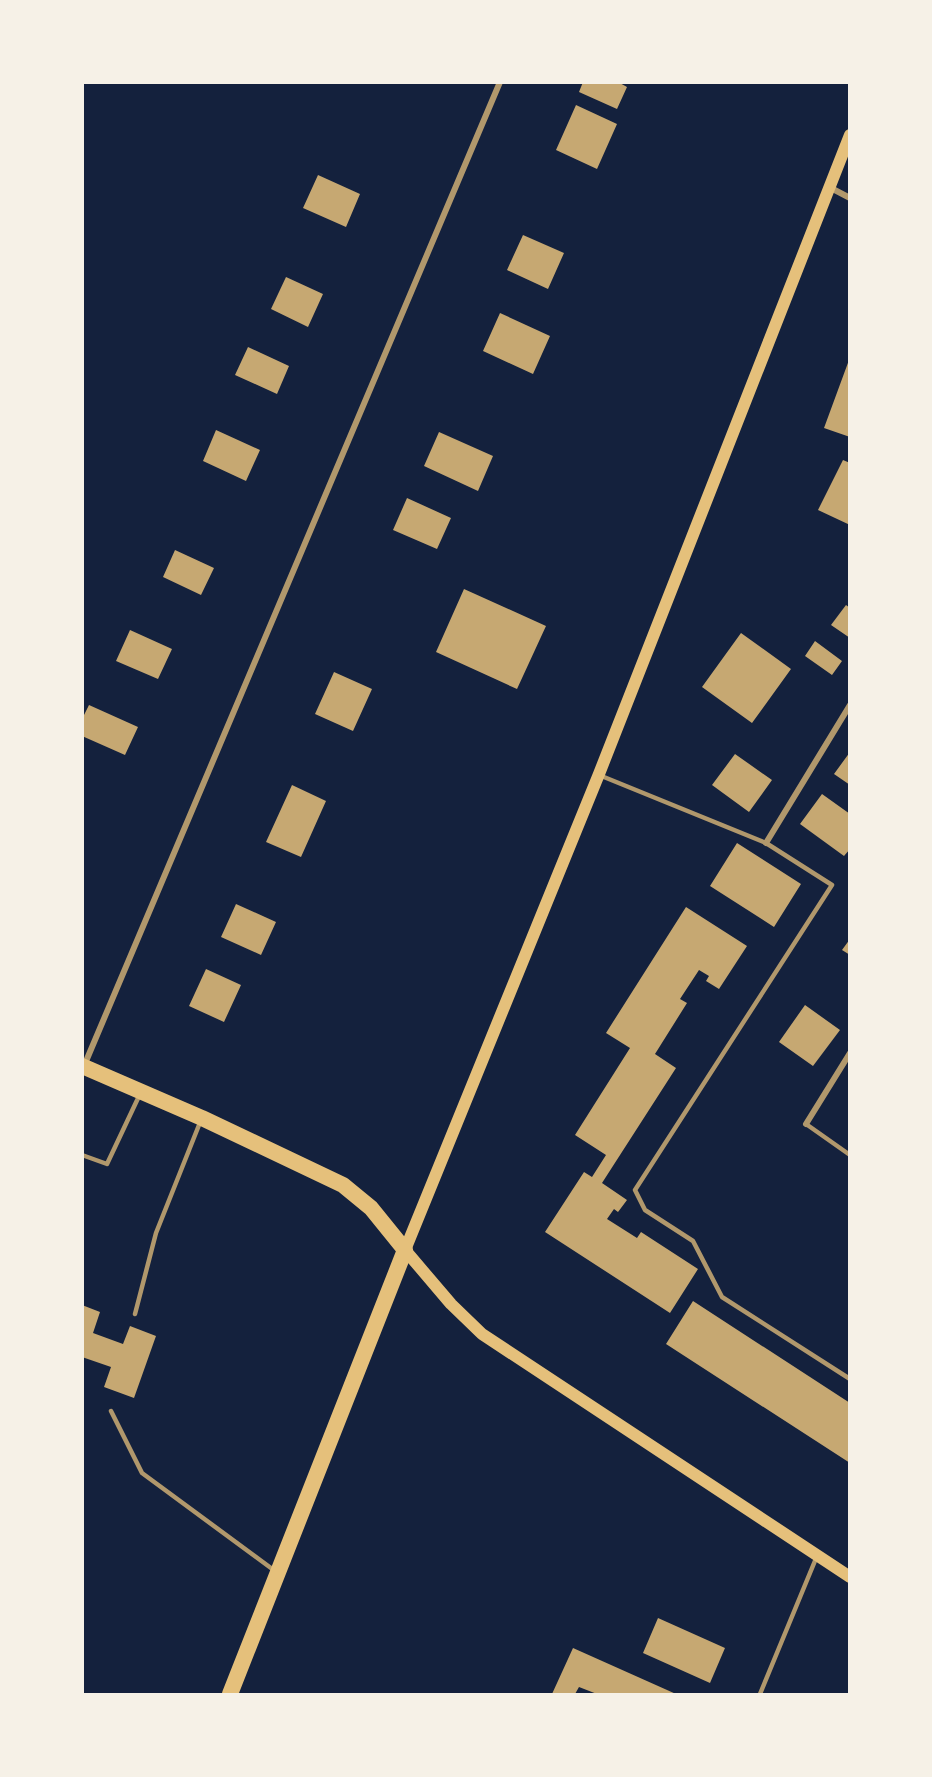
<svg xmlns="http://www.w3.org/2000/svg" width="932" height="1777" viewBox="0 0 932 1777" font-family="'Work Sans',sans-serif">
  <rect width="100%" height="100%" fill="#14213d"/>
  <!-- building -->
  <path fill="#c6a872" d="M583,82h35l9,5 -10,22 -38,-17z
    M576,105l41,19 -20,45 -41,-19z
    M318,175l42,19 -14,33 -43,-19z
    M523,235l41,18 -16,36 -41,-19z
    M286,277l37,17 -15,33 -37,-18z
    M500,313l50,23 -17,38 -50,-23z
    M248,347l41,19 -12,28 -42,-19z
    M849,360h1v77l-26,-9z
    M216,430l44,20 -14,31 -43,-20z
    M439,432l54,24 -15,35 -54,-25z
    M843,460l7,3v62l-32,-15z
    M407,498l44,20 -14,31 -44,-19z
    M175,550l39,18 -13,27 -38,-18z
    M464,589l82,37 -29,63 -81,-37z
    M846,605l4,3v30l-19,-13z
    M130,630l42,19 -14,30 -42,-18z
    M741,633l50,36 -39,54 -50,-36z
    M815,641l27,20 -10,14 -27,-19z
    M334,672l38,17 -19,42 -38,-17z
    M89,705l49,22 -13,28 -43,-19v-17z
    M850,752v33l-16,-11z
    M735,754l37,26 -23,32 -37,-27z
    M292,785l34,16 -25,56 -35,-15z
    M822,794l28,20v35l-6,7 -44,-32z
    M737,843l64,41 -27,43 -64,-41z
    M236,904l40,18 -15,33 -40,-18z
    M686,907l61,39 -28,43 -13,-8 3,-5 -10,-6 -19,29 7,4 -32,51 21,14 -74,115 25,17 -9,12 -4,-3 -7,10 30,19 4,-6 57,37 -28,44 -125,-81 39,-60 8,5 14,-22 -31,-20 55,-87 -24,-15z
    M850,939v16l-8,-5z
    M206,969l35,16 -17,37 -35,-16z
    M805,1005l35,25 -27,36 -34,-24z
    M693,1301l157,102v60l-184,-119z
    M82,1305l18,7 -7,21 30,11 7,-18 26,10 -22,62 -30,-11 7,-20 -29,-10z
    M658,1618l67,30 -15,35 -67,-30z
    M573,1648l103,46h-79l-18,-7 -4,7h-23z"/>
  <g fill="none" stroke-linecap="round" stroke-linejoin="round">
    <!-- service -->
    <path stroke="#b1986c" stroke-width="4.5" d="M599,775l167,68 66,42 -197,305 10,20 48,31 29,56 128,82
      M806,1124l44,31
      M82,1155l25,9 33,-70
      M135,1314l21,-81 45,-113
      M111,1411l31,62 133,98
      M760,1694l57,-138"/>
    <!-- minor -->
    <path stroke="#b1986c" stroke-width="6" d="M829,187l21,11
      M766,843l84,-138
      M84,1066l416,-984
      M806,1124l44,-71"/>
    <!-- secondary -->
    <path stroke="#e5c07b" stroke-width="12" d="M850,135l-251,639 -194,476 46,54 31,30 368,243"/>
    <!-- trunk -->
    <path stroke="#e5c07b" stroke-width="16" d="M82,1066l120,52 141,67 28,23 34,42 -175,444"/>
  </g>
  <!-- border -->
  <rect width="932" height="1777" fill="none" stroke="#f6f1e7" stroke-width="168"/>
</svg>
